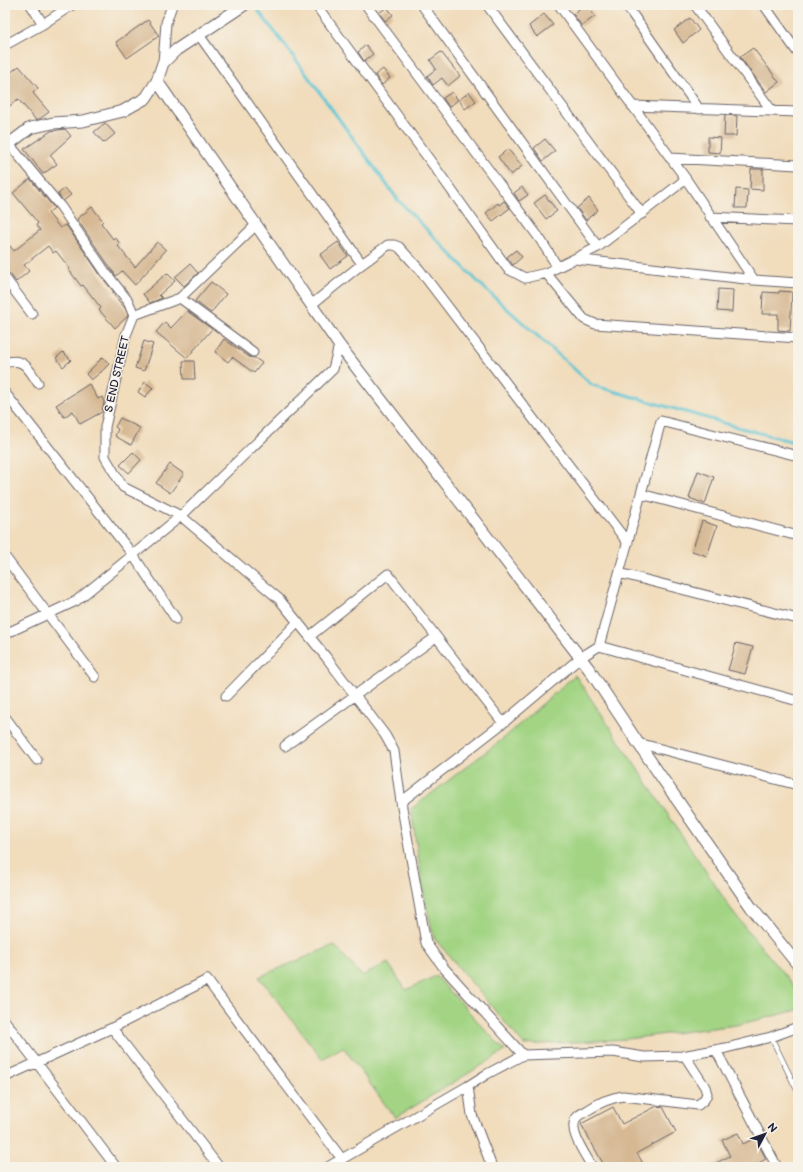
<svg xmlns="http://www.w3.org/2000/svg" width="803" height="1172" viewBox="0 0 803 1172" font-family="'Balsamiq Sans',sans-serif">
  <rect width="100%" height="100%" fill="#f7f3e8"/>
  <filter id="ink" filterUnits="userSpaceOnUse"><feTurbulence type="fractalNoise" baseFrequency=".025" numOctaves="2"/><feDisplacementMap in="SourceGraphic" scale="8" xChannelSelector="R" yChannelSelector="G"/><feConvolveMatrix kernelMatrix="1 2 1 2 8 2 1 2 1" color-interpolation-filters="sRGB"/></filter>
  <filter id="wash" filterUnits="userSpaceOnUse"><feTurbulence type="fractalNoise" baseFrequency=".012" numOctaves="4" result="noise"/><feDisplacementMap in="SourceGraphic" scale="16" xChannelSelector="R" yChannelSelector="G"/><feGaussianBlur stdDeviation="0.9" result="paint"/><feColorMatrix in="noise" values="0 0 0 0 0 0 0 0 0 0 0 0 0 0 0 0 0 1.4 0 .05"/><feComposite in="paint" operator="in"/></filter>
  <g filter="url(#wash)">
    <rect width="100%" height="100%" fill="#f1dcbb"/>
    <!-- green -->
    <path fill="#a2d483" stroke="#627b5f" d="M575,675l160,240 63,76v19l-62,15 -109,14 -103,6 -90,-107 -10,-42 -13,-87 93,-71z
      M334,945l28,31 26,-13 18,27 30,-14 69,75 -110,67 -52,-71 -21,12 -63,-82z"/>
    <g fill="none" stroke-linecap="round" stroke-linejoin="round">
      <!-- stream -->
      <path stroke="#59c4d3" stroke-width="3" d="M256,8l32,41 110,151 84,86 110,99 149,43 57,15"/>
    </g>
    <g id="blocks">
      <!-- building -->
      <path fill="#d6b893" d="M584,5h2l9,11 -13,10 -9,-12z
        M387,7l6,8 -8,6 -6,-8z
        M544,14l9,11 -16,12 -8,-11z
        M690,18l9,12 -16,13 -9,-13z
        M148,20l11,16 -32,22 -11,-16z
        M366,45l7,9 -9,7 -6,-9z
        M753,48l26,34 -13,10 -26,-35z
        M441,52l19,24 -12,10 -6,-8 -9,7 -6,-9 9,-7 -6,-9z
        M19,66l19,22 -5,5 16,19 -8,6 -5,2 -18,-21 -13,11v-33z
        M383,69l7,9 -8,7 -7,-10z
        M452,92l6,8 -9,7 -6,-9z
        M469,92l7,9 -11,8 -6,-9z
        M725,115l12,1 -1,20h-12z
        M105,123l10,11 -11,9 -10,-11z
        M65,129l6,7 -21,19 7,9 -14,10 -19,-25 27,-18z
        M708,137l13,1 -1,15 -12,-1z
        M545,139l10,12 -12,10 -9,-13z
        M508,149l14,17 -11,9 -13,-18z
        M751,169h12v21l-13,-1z
        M30,179l24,29 -6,5 12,15 5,-3 2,1 34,50 13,16 -2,1 13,15 3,7 -2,3 -11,10 -16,-18 2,-2 -18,-23 -2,1 -12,-16 1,-1 -14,-18 -3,2 -5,-7 -24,19 5,6 -13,11 -6,-8 -5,-2v-32l9,11 26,-21 -4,-5 2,-2 -25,-30z
        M522,187l6,8 -9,6 -5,-8z
        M65,188l6,7 -8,6 -5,-7z
        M736,189l12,1 -1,18h-12z
        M545,195l12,16 -11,8 -12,-16z
        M589,198l9,12 -12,10 -9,-12z
        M504,201l6,7 -17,13 -7,-8 12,-10 1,2z
        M92,207l11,14 -2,2 12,16 2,-2 5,7 -2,2 17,21 22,-25 9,8 -31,35 -13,-14 -6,5 -39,-57z
        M338,242l10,14 -18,13 -10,-14z
        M516,250l6,7 -9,8 -6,-8z
        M190,264l8,9 -14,13 -9,-9z
        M167,273l8,8 -16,14 3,3 -12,5 -7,-9z
        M211,282l15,12 -15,19 -16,-12z
        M718,289l15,1 -1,22 -15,-1z
        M779,291l13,1 -2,39 -12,-1v-16h-16l1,-22 16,1z
        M187,311l25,18 -25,29 -31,-26 9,-10 6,6z
        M224,339l25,18 6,1 7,5 -8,10 -22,-16 -4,5 -13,-10z
        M144,341l9,3 -9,27 -9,-3z
        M63,352l8,8 -8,7 -7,-9z
        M103,357l6,7 -8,8 -10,8 -5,-6z
        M183,361h11l1,18h-11z
        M145,382l8,6 -8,9 -7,-5z
        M89,384l9,15 4,-2 2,5 -2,10 -22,12 -7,-13 -9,6 -8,-12z
        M120,418l20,10 -9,17 -16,-9 3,-7 -3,-2z
        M133,452l8,8 -12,13 -9,-8z
        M170,464l14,10 -14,19 -14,-10z
        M698,471l16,6 -9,27 -16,-6z
        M702,521l15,5 -10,30 -15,-5z
        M736,643l17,4 -8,27 -17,-4z
        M657,1106l6,1 13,25 -39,21 8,14h-40l-24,-43 32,-17 9,17z
        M738,1133l5,11 12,-6 11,21 -15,8h-43l22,-11 -8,-16z"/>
    </g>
  </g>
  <g filter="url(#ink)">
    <use href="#blocks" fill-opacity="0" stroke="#6a6368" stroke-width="1"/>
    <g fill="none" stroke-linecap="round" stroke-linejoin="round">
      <!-- service casing -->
      <g stroke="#6a6368" stroke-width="6">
        <path id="service" d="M771,1037l27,55"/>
      </g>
      <!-- minor casing -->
      <g stroke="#6a6368" stroke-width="11">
        <path id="minor" d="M31,5l12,19 29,-19
          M316,5l118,161 74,103 17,9 21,-5 52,-26 88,-68
          M366,5l174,234 17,27
          M422,5l176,242
          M487,5l155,209
          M559,5l127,174 68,101
          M626,5l73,104
          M695,5l77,106
          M764,5l34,48
          M199,35l163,229
          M5,45l38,-21
          M163,63l3,-40 6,-18
          M632,106l166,6
          M9,144l52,63 45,66 22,28 6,14 -8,20 -21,92v30l18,30 58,29 98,83 47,58 59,78 9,16 7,51 25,141 18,25 79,87
          M670,158l128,7
          M710,217l88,4
          M575,259l179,21 44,3
          M546,273l38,46 11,5 203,14
          M5,278l27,36
          M180,298l73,54
          M311,305l51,-41 26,-19h6l5,2 20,22 209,274
          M134,315l46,-17 76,-73
          M5,363c19,-7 24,7 33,20
          M5,393l128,162 43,64
          M641,494l157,42
          M5,557l90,120
          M619,573l179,46
          M5,634l71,-33 105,-85 152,-147 6,-24
          M310,636l78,-62 115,149
          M599,646l199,55
          M226,696l72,-74
          M5,717l32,43
          M638,743l160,42
          M285,746l151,-109
          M401,802l102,-79 77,-65 19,-12 62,-225 137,35
          M5,1021l111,146
          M112,1028l107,139
          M716,1050l61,117
          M5,1077l107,-49 95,-48 135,179
          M468,1086l19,-12 36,-19 90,-3 31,5 38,-1 44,-8 45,-11 27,-10
          M328,1167l140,-81 4,29 20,52
          M592,1167c-6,-12 -27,-39 -14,-51 2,-2 7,-4 10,-6 12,-8 21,-12 35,-14l75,9 6,-5 3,-6 -2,-7 -20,-31"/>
      </g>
      <!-- tertiary casing -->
      <g stroke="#6a6368" stroke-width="13">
        <path id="tertiary" d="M157,81l182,264 250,324 49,74 113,164 47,58
          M5,139l4,5 21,-16 23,-5 30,-2 40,-10 23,-13 11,-17 6,-18 13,-13 68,-45"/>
      </g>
      <!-- service -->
      <use href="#service" stroke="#fff" stroke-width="4.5"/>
      <!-- minor -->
      <use href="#minor" stroke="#fff" stroke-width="9"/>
      <!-- tertiary -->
      <use href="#tertiary" stroke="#fff" stroke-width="11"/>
    </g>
  </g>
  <g text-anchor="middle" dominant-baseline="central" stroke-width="3" stroke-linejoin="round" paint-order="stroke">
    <!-- street labels -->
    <g font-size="11" fill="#22223b" stroke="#f7f3e8">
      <text transform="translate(117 374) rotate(-77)">S END STREET</text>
    </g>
  </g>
  <!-- margin -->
  <rect width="803" height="1172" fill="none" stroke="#f7f3e8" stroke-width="20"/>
  <!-- north arrow -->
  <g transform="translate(765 1134) rotate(49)" stroke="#f7f3e8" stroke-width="3" paint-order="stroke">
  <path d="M0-3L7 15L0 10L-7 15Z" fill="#22223b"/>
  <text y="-6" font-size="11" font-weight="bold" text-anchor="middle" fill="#22223b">N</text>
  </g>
</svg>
